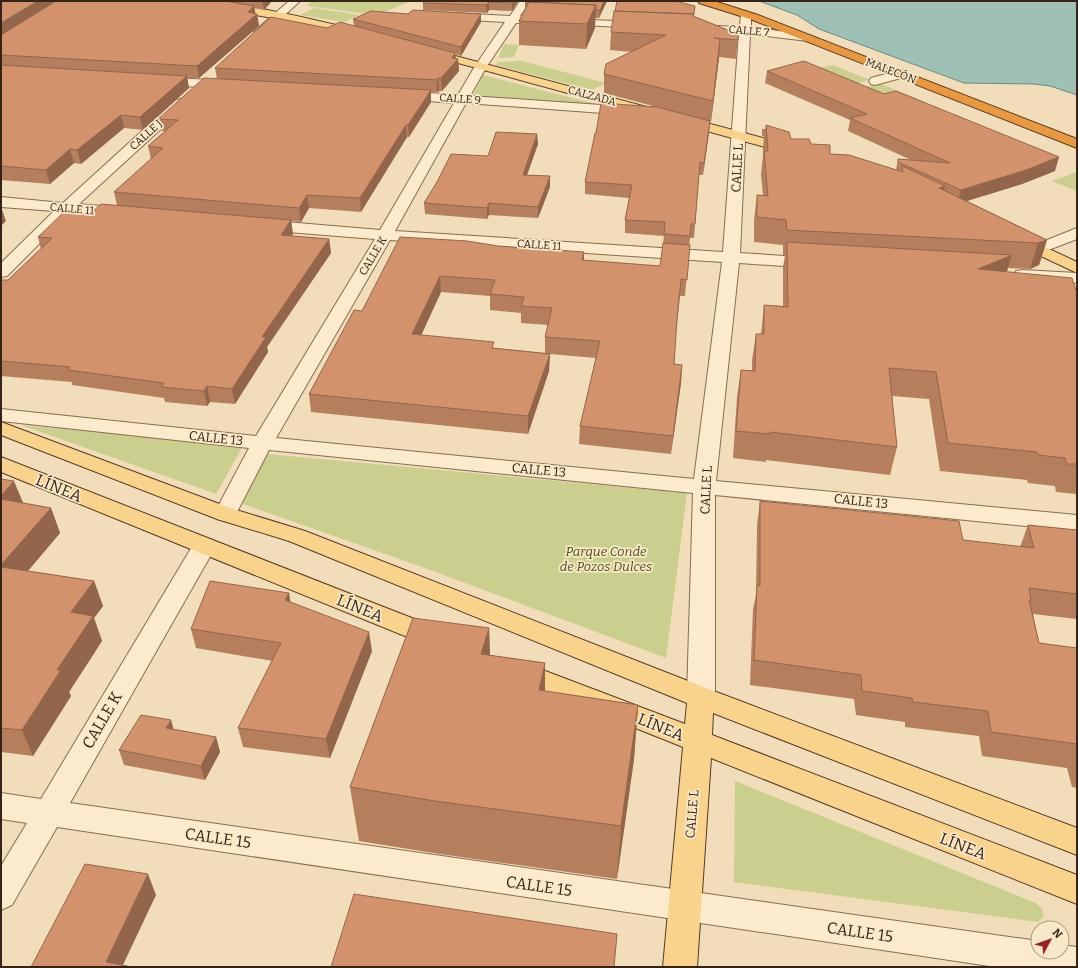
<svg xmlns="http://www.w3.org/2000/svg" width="1078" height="968" viewBox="0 0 1078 968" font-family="Bitter,serif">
  <rect width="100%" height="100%" fill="#f1ddb9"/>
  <!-- green -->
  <path fill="#cacf8d" d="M312,1h100l-36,14 -69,-9z
    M314,8l44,7 -13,7 -45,-7z
    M504,44l15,1 -5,12 -16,1z
    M522,61l84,22 -14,7 -96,-25 1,-3z
    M833,65l37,15 -32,8 -38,-16z
    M483,75l117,30 -128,-8z
    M879,83l42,17 -33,9 -41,-17z
    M1077,172v19l-25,-10z
    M21,425l222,21 -27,48z
    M267,454l420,39 -21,165 -241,-90 -182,-64 -4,-6z
    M735,781l301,122 6,6 2,7 -6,6 -304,-40z"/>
  <!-- water -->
  <path fill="#9ec0b5" stroke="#658e82" d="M759,1h318v94l-27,-9 -16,-2 -70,-1 -145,-54 -22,-14z"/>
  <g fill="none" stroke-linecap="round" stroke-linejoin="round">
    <!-- minor casing -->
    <g stroke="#876c53" stroke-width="2">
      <path id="minor" d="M289,1h11l-36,33h-8l-2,-2 2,-2z
        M520,1h10l-10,15 9,2 1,2 -5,3h-9l-29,43 -17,30 160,11 5,1 2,3 -2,3 -5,1 -164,-12 -71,128 328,21 16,-219 -44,-2 -6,-3 6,-3 45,2 1,-13 5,-3 5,3v13l61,9 2,2 -2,2 -4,1 -58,-7 -10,219 74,5 6,1 2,4 -2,4 -6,1 -75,-5 -23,218 361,34v16l-362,-36v202l-4,7 -10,4 -10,-4 -4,-7 6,-204 -424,-43 -33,64 -3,5 -8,2 -8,-2 -3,-5 35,-66 -248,-27v-12l255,27 119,-197 -113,-9 -6,-2 -2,-3 2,-3 6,-2 118,10 74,-127 -53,-4 -4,-1 -2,-3 2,-3 4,-1 57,4 17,-29 30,-44 -53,-3 -5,-3 5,-3 58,3zM390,240l332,22 -28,217 -418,-41z
        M566,19l75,3 5,3 -5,3 -79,-4 -1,-2 1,-2z
        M901,70l4,1 2,3 -2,3 -30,8 -4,-1 -2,-3 2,-3z
        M158,77l69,4 4,1 2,3 -2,3 -4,1 -73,-5 -2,-3 2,-3z
        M181,99l5,1 1,3 -1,3 -107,98 45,4 5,2 3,3 -3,3 -5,2 -54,-5 -63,63 -6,1v-14l53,-52 -53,-4v-10l62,6 113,-103z
        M1077,228v11l-39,15 -6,-2 -2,-3 2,-3z
        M1022,270l55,3v10l-61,-4 -2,-4 2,-4z
        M204,538l8,2 4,6 -146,257 968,138v11h24v-7l15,2v20h-81l-939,-140 -45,78 -11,5v-44l26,-43 -26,-4v-26l40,6 155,-259z"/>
    </g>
    <!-- major casing -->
    <g stroke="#543b28" stroke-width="2">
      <path id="major" d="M187,1c57,0 116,17 172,29l6,3 -6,3 -81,-17 -86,-15z
        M429,49l368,98 2,3 -2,3 -5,1 -5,-1 -362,-99 -2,-2 2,-2z
        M1017,234l60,28v11l-66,-31 -2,-3 2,-3z
        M1,422l232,87 72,22 406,159 366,138v27l-364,-142 -1,22 365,140v29l-366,-146 -14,209h-34l20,-220 -173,-69 -4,-7 4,-7 9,-3 166,63 2,-21 -398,-162 -72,-22 -216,-84z
        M1,457l444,174 4,7 -4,7 -9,2 -9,-2 -426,-173z"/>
    </g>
    <!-- highway casing -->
    <g stroke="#543b28" stroke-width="2">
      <path id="highway" d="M698,1h16l44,14 319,124v9l-327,-129 -51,-16z"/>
    </g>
    <!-- minor -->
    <use href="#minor" fill="#fbebcc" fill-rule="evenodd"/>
    <!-- major -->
    <use href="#major" fill="#f9d28b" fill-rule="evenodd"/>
    <!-- highway -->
    <use href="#highway" fill="#e99840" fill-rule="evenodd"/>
  </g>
  <!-- wall -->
  <path fill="#b57e5c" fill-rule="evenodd" d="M1,1h271l-8,9 -10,-2 1,6h2l2,12 -60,52h-12l2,10 -46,42 -19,-2 -43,36 -7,-1 -24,21 -49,-4z
    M425,1h93l-6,10 -23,-1 -2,3 -64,-3v-7z
    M526,1h81l-8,17h-4v10l-9,21 -67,-4v-24l6,-12v-6z
    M695,6l-1,11 44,17 -2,25 -17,-2 -8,65 -1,-1 -7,54h-4l-5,63h-4l-5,58h-5l-4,35 -2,33 8,1 -1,18 -10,71 -92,-10 1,-18 16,-68 -46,-4 -1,17 -21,63 -217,-22 -2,-18 53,-83 136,-65 86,6v9l76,5 4,-30 -39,-3v-13l4,-22 -44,-4v-12l11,-49 57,-27 -49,-13v-19l28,-22 -22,-2 1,-18zM441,292l49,4v14l31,3v10l27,2 -3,12v16l-51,-5 -73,-13z
    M353,19l128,3 -20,34 -6,-2 1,4 2,1 1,12 -17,20h-3l-2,1h-6v10l-22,35h-2l-46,75 -52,-4 -8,14 -10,-1 2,13 -2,2 38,3 2,14 -64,94 1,5 -33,52 -25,-2 -3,4 -42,-4 -1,-4 -92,-13v-3l-71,-6v-96h7l33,-31 -3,-12 52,-23 27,-9 -3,-13 37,-33 -3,-13 17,-15h-4l-3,-12 59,-40 -2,-11 112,-40 27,-2z
    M767,71l288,100 -33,13 -55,17 80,39 -8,25 -9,4 -22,-1 -1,4 70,22v200l-21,-2 -1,-6 -27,-3 -1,-3 -87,-9 -11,-72 -37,-3 5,51 -7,28 -124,-15v2l-33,-4 4,-61 4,-27h11v-10l4,-26h5l3,-29 19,1v-39l2,-12h-2v-10l-29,-3v-22l3,-25 6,1 -2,-22 2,-18v-8l1,-12h-2v-7h3l1,-4 25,14 20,5 19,10 66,16 2,-11 13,1 -63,-29 2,-11 -85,-37z
    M537,134l1,10 -11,31 23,12 -12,31 -49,-3 -2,4 -62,-5 -1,-11 64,-47z
    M1,479l22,24 28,5 9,25 -32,38 66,10 9,25 -9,12 8,23 -33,51 2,4 -38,60 -32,-4z
    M760,501l203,39 57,7 8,-22 49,5v89l-44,-5 6,29 38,5v140l-5,-1 -5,-19 -85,-12 -3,-20 -74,-9v-5l-49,-7 -2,-16 -104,-14 3,-76 3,-15 1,-69z
    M289,593l1,9 82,49 -42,107 -87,-11 -5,-19 35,-67 -77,-13 -5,-19z
    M489,628l1,27 55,8v28l93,14 -4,54 -17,120 -177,-25 -81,-13 -9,-54z
    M174,729l42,8 4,15 -15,28 -81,-15 -5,-15z"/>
  <!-- shaded-wall -->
  <path fill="#93664b" d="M38,1h21l-58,35v-13z
    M262,1h10l-8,9z
    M513,1h5l-6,10v-8z
    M604,1h3l-8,17 1,-8z
    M489,2v8l-2,3 -1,-8z
    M596,5l-1,23 -9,21 1,-25z
    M254,6l2,10 1,-2 2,12 -60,52 -2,-12z
    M481,14v8l-20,34v-9z
    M720,39l-1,19 -8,64 2,-21z
    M455,53l1,9 2,-3 1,12 -17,20 -1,-13z
    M187,76l2,12 -46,42 -3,-13z
    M438,78l1,13 -2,1v-12z
    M431,90v12l-22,35 -1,-12z
    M121,115l3,13 -43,36 -4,-14z
    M710,121l-1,12 -6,42 1,-12z
    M406,125l1,12 -46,75 -1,-14z
    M537,134l1,10 -15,42v-11z
    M70,149l4,14 -24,21 -4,-14z
    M1059,157l-4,14 -33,13 -65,20 4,-14z
    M550,176v11l-12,31v-11z
    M945,186l-6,24v-22z
    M307,195l2,13 -8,14 -2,-14z
    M489,203v12l-2,4v-11z
    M1,207l5,14 -5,5z
    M291,220l2,14 -10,15 -2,-14z
    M329,239l2,14 -64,94 1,5 -33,52 -3,-15 30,-52z
    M1047,240l-8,25 -9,4 8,-26z
    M584,252v16l-2,-8z
    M1012,255l-8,25 -26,-11z
    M440,276l1,16 -27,59 -2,-17z
    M550,354l-1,17 -21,63v-18z
    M682,365l-1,18 -10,71 2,-18z
    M207,386l3,16 -3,4 -3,-15z
    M14,481l10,24h-23v-9z
    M51,508l9,25 -50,59 -9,-21v-6z
    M94,581l9,25 -9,12 8,23 -33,51 2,4 -38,60 -11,-26 35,-60 14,-58z
    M289,593l3,20 -7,-13z
    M489,628l2,54 -10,-28z
    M369,632l3,19 -42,107 -4,-19z
    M545,663v54l-6,-27z
    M638,705l-4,54 -17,120 4,-53z
    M171,720l4,14 -9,-6z
    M216,737l4,15 -15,28 -4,-14z
    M148,874l8,21 -34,72 -16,-5z"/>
  <!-- building -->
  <path fill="#d2926b" stroke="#93664b" d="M1,1h37l-37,22z
    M56,1h169l29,5 -6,6 9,2 -60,52 -196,-11v-20z
    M425,1h88l-1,2 -23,-1 -3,3 -63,-2z
    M527,1h77l-4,9h-4v-5l-67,-3 -1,1h-3z
    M617,1h58l20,5 -1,8 -79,-3z
    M529,2l67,3 -9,19 -68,-3z
    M413,10l68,4 -20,33 -108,-28 18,-8 37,3z
    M614,11l79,3v2l45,18v6l-24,-2 6,1 -7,62 -109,-27 2,-10 60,-29 -55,-3z
    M271,17l56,11 13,-6 115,31 -3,5 6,1 -17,19h-3l-1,2 -222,-12z
    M804,61l80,33 12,-3 163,66 -33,13 -65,20 -63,-28v-3l52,4 -100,-45 17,-4 -100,-43z
    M1,65l186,11 -47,41 -19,-2 -44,35 -7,-1 -24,21 -45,-4z
    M204,78l227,12 -23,35h-2l-46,73 -53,-3 -8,13 -185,-16 49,-44 -15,-2 30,-26 -20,-1z
    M601,103l56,4 53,14 -6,42 -4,-1 -5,62h-4l-1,12 -26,-2 1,-12 -40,-2 7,-35 -47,-3 10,-49h1z
    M766,125l23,7 2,7h18l2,5 19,1v9l19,1 54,17 -1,-6 43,20 -6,2 108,52 -9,3 -251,-13 -1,-10 -29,-3v-22l11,1 -4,-45h4z
    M496,132l41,2 -14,41 27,1 -12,31 -49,-4 -2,5 -63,-5 13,-21 14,-28 37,2z
    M101,204l190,16 -10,15 48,4 -67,98h4l-34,52 -25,-3 -3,5 -43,-4 3,-4 -96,-13 2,-3 -69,-6v-81h7l44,-42 -14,-1 26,-25 26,2z
    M400,237l67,4 31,5 86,6 -2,8 78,6 3,-23 27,2 -3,35 -6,-1 -4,41 -3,44 8,1 -9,71 -93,-10 20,-85 -55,-4 7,-29 -31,-2 3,-9 -34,-3 5,-14 -55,-4 -28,58 82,8 -2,6 58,6 -22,62 -219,-22 45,-84 8,1z
    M787,242l225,13 -34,14 94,9 5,16v170h-10l-2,-6 -27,-3 -1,-3 -89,-9 -12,-71 -47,-4 8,79 -127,-15v2l-34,-3 5,-61 14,1 1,-37h8v-29l24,2z
    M1,479l13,2 -13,15z
    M1,499l50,9 -50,57z
    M760,501l199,20 4,19 71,8 -6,-23 49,5v64l-48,-6 2,13 -2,-1 10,43 38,5v96l-86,-12 -3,-21 -75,-9 -1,-4 -50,-7 -1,-16 -107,-15 3,-75 3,1z
    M1,567l93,14 -23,31 22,4 -36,54h4l-39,60 -21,-2z
    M210,581l79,12 -4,7 84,32 -43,107 -88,-11 43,-85 -90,-14z
    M413,618l76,10 -8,26 64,9 -6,27 99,15 -17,121 -186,-25 -85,-14z
    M141,715l30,5 -5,8 50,9 -15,29 -82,-16z
    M85,864l63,10 -42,88 26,5h-101z
    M354,894l263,40 -3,33h-283z"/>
  <g text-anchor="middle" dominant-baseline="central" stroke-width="3.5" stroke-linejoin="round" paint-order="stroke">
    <!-- far-street labels -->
    <g font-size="11" fill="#352519" stroke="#f8e8c8">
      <text transform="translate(749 31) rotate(5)">CALLE 7</text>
      <text transform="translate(891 71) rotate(21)">MALECÓN</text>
      <text transform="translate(592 96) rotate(15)">CALZADA</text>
      <text transform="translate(460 99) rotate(4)">CALLE 9</text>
      <text transform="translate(146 135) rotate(-42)">CALLE J</text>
      <text transform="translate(72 209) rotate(5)">CALLE 11</text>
      <text transform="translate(539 245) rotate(4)">CALLE 11</text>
      <text transform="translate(373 256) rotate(-59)">CALLE K</text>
    </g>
    <!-- street labels -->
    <g font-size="13" fill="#352519" stroke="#f8e8c8">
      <text transform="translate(737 168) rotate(-87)">CALLE L</text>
      <text transform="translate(216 438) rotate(6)">CALLE 13</text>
      <text transform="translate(539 470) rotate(5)">CALLE 13</text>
      <text transform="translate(706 490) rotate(-87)">CALLE L</text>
      <text transform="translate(861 501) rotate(6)">CALLE 13</text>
      <text transform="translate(692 814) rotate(-85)">CALLE L</text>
    </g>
    <!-- park labels -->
    <g font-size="13" font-style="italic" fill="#48531e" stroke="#f8e8c8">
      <text x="606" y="551">Parque Conde<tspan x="606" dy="15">de Pozos Dulces</tspan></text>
    </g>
    <!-- near-street labels -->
    <g font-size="16" fill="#352519" stroke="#f8e8c8">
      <text transform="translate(59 488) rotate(22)">LÍNEA</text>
      <text transform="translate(360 608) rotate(22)">LÍNEA</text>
      <text transform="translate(102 720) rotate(-60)">CALLE K</text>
      <text transform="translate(661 727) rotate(22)">LÍNEA</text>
      <text transform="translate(218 838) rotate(8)">CALLE 15</text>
      <text transform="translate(963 846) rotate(21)">LÍNEA</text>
      <text transform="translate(539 886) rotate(8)">CALLE 15</text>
      <text transform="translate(860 932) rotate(8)">CALLE 15</text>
    </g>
  </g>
  <!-- border -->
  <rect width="1078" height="968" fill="none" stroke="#352519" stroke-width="4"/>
  <!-- north arrow -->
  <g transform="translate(1050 940) rotate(49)"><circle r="19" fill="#f8e8c8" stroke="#aa9a82"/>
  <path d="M0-3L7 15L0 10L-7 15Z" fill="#9a1f25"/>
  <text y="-6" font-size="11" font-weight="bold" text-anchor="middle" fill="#352519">N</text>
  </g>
</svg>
